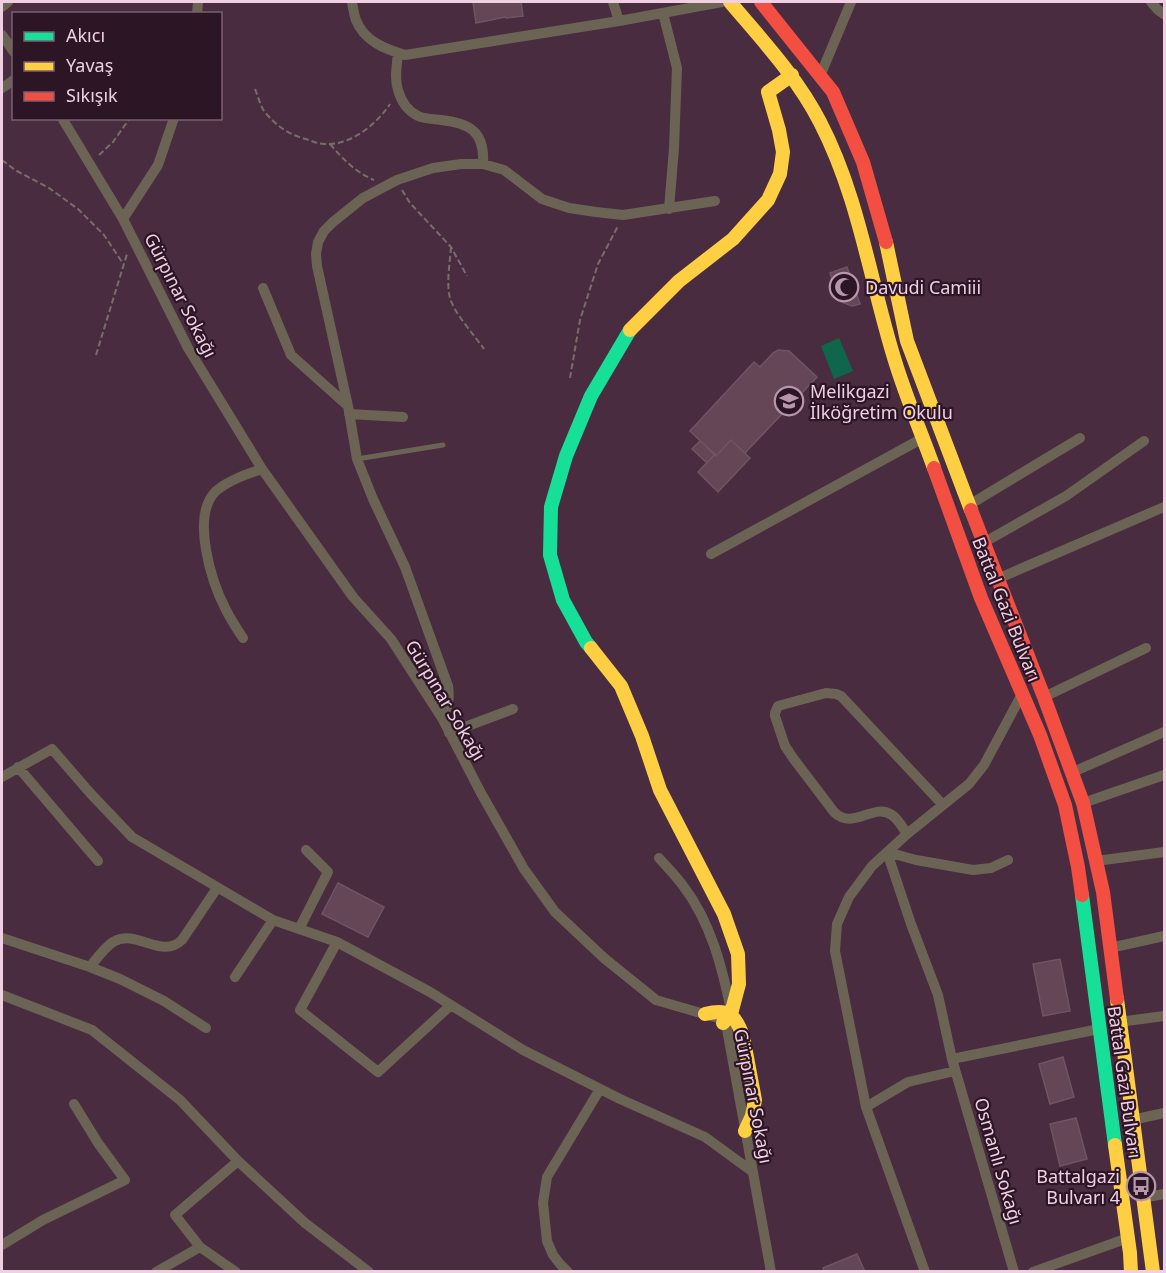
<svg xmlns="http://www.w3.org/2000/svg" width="1166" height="1273" viewBox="0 0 1166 1273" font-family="'Noto Sans',sans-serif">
  <rect width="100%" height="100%" fill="#492c40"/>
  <!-- green -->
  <path fill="#10664a" d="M839,338l14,33 -19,8 -13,-33z"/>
  <!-- building -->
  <path fill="#644656" stroke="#6f5562" stroke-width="1.5" d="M473,2h48l2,14 -17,2 -1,-1 -29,6z
    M847,267l13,37 -8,2 -13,-5 -9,-28z
    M778,350l11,1 28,26 -72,76 -14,-13 -15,16 -26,-25 64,-69 6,5 13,-14z
    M731,440l19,18 -32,34 -20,-20 17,-18 1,2z
    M700,441l15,13 -8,9 -15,-14z
    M338,883l46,24 -16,30 -46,-23z
    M1060,959l10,52 -27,5 -10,-52z
    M1063,1057l11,40 -24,7 -11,-40z
    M1076,1118l11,41 -27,7 -10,-42z
    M857,1254l8,18h-41l-1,-4z"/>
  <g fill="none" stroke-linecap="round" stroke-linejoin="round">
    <!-- path -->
    <path stroke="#796d6a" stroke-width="2" stroke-dasharray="6 3" stroke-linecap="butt" d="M255,89c3,7 5,16 9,22 11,14 25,24 42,28 6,2 12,5 18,5 26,2 52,-19 66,-40
      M330,144c13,15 25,28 44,36
      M99,155l14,-13 17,-24
      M2,160l13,10 34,18 29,21 26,26 20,30
      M402,190l8,13 41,44 16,29
      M451,247c-1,16 -5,36 -1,51 4,15 25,38 34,51
      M96,355l31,-101
      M570,378l10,-58 18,-56 20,-38"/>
    <!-- lane -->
    <path stroke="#6b6455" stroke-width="5" d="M357,459l86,-14"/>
    <!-- street -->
    <path stroke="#6b6455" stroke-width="10" d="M352,2c1,6 2,13 4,18 8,21 29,29 49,35l214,-34 103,-19
      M613,2l6,19
      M1151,2l7,8 6,4
      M2,7l6,-5
      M663,13l14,55 -3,80 -5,61
      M197,14l1,-12
      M2,35l12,17
      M398,53c-1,12 -4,25 0,37 3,11 10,21 20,26 7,3 15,3 23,4 29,3 44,12 42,44
      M820,76l31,-74
      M2,88l12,-8
      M62,118l61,101 65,129 74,121 91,128 38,42 51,79 39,75 43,76 31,43 49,46 52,42 55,16 7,2 9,11 44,243
      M123,219l35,-54 16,-47
      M263,288l28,67 57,51
      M349,414l54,3
      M969,505l111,-67
      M983,543l83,-47 78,-55
      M711,554l212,-116
      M997,579l167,-72
      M243,638c-6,-9 -12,-18 -17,-28 -14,-27 -36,-94 -10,-119 13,-11 31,-17 46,-22
      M1044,697l102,-49
      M442,718c6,-11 8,-19 6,-32l-43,-119 -32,-68 -16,-40 -9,-53 -31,-140 -1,-12 2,-12 6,-11 9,-9 30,-24 34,-18 36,-12 28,-4h22l21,6 38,29 27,9 27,4 27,3 92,-14
      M449,733l64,-24
      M18,767l80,94
      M1073,772l91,-40
      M2,777l50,-28 39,45 41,43 141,83 64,22 93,50 93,58 97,49 85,38 48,35
      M1083,803l81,-28
      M907,834c-4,-6 -9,-15 -15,-19 -19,-13 -38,16 -58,-3l-41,-54 -8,-12 -10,-30v-3l3,-7 48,-13 10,1 5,2 102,109
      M887,852l24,72 27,71 14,64 62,213
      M887,852l29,8 57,10 18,-2 17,-8
      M659,858c9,10 18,19 25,29 27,36 38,80 47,123
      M1096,861l68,-9
      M299,929l29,-57 -22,-22
      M2,938l88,29 30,12 44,22 42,27
      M337,942l-37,68 78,62 73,-67
      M1110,948l54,-12
      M90,967c7,-9 14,-19 23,-25 24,-14 48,18 69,-2l35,-52
      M235,977l38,-57
      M2,995l90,35 88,70 58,61 67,62 64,49
      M1119,1022l45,-6
      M952,1059l147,-30
      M866,1107l42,-25 47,-11
      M1132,1120l32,-7
      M1142,1198l22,-4
      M2,1245l41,-25 82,-40 -27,-37 -24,-39
      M156,1272l44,-25
      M236,1272l-36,-25 -25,-32 63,-54
      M568,1272l-8,-8 -7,-9 -6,-14 -4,-38 4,-26 53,-88
      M925,1272l-59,-165 -31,-156 2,-27 12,-27 23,-31 35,-32 62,-50 15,-19 38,-71
      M1033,1272l95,-34"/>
    <!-- fast -->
    <path stroke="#16e098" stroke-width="14" d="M591,648l-5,-6 -23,-42 -13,-45 1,-48 15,-51 25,-60 39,-66
      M1082,895l33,250"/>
    <!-- slow -->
    <path stroke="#ffcf43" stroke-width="14" d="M730,2c32,38 67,75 90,120 39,75 50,159 75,239 11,36 26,71 39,107
      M886,242l21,99 64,169
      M630,330l49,-49 54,-42 35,-39 12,-26 3,-22 -4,-22 -11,-38 24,-17
      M591,648l30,38 21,50 18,54 64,124 14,40 1,30 -8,30 -8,9
      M1117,999l36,273
      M705,1014c23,-6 30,0 38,22l12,64 -3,16 -7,15
      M1115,1145l15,108 1,19"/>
    <!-- jam -->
    <path stroke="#f24e42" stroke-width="14" d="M761,2l72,90 30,70 23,80
      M934,468l47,130 59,137 25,70 13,62 4,28
      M971,510l73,187 39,106 20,89 14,107"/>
  </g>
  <!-- icons -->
  <defs>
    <g id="mosque-ring" transform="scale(1.5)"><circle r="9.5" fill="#2c1524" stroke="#b696aa" stroke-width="1.5"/><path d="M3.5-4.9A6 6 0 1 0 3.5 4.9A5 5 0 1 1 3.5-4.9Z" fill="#b696aa"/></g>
    <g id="school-ring" transform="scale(1.5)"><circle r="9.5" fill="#2c1524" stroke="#b696aa" stroke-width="1.5"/><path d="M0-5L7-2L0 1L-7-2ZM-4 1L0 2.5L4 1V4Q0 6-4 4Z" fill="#b696aa"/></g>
    <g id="bus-ring" transform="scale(1.5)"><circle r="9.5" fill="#2c1524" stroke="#b696aa" stroke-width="1.5"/><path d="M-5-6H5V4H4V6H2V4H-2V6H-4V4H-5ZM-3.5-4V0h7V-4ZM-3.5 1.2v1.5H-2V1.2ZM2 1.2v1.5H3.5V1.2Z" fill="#b696aa"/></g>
  </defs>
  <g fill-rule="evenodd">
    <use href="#mosque-ring" x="844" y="287"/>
    <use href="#school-ring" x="789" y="401"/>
    <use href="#bus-ring" x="1141" y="1186"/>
  </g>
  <g text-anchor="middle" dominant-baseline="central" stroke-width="4.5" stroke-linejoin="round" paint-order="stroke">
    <!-- poi labels -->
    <g font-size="18" fill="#f0cfe3" stroke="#2c1524" text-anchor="start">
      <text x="865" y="287">Davudi Camiii</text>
      <text x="810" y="391">Melikgazi<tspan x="810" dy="21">İlköğretim Okulu</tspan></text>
      <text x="1120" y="1176" text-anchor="end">Battalgazi<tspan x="1120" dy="21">Bulvarı 4</tspan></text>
    </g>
    <!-- street labels -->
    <g font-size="18" fill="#f0cfe3" stroke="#2c1524">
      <text transform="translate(181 295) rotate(63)">Gürpınar Sokağı</text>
      <text transform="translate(1007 609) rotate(68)">Battal Gazi Bulvarı</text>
      <text transform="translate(446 700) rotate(59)">Gürpınar Sokağı</text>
      <text transform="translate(1125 1082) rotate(82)">Battal Gazi Bulvarı</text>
      <text transform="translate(754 1096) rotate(79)">Gürpınar Sokağı</text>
      <text transform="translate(999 1161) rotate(74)">Osmanlı Sokağı</text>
    </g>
  </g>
  <!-- border -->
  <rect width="1166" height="1273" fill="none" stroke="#f0cfe3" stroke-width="6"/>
  <!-- legend -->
  <rect x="12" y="12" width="210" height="108" fill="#2c1524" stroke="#7a5f70" stroke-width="1.5"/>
  <rect x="24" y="32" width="30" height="9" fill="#16e098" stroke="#7a5f70" stroke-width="1.5"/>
  <text x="66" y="42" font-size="18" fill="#f0cfe3">Akıcı</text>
  <rect x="24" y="62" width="30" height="9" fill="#ffcf43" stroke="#7a5f70" stroke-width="1.5"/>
  <text x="66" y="72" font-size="18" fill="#f0cfe3">Yavaş</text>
  <rect x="24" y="92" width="30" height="9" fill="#f24e42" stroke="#7a5f70" stroke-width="1.5"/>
  <text x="66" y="102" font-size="18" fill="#f0cfe3">Sıkışık</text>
</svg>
